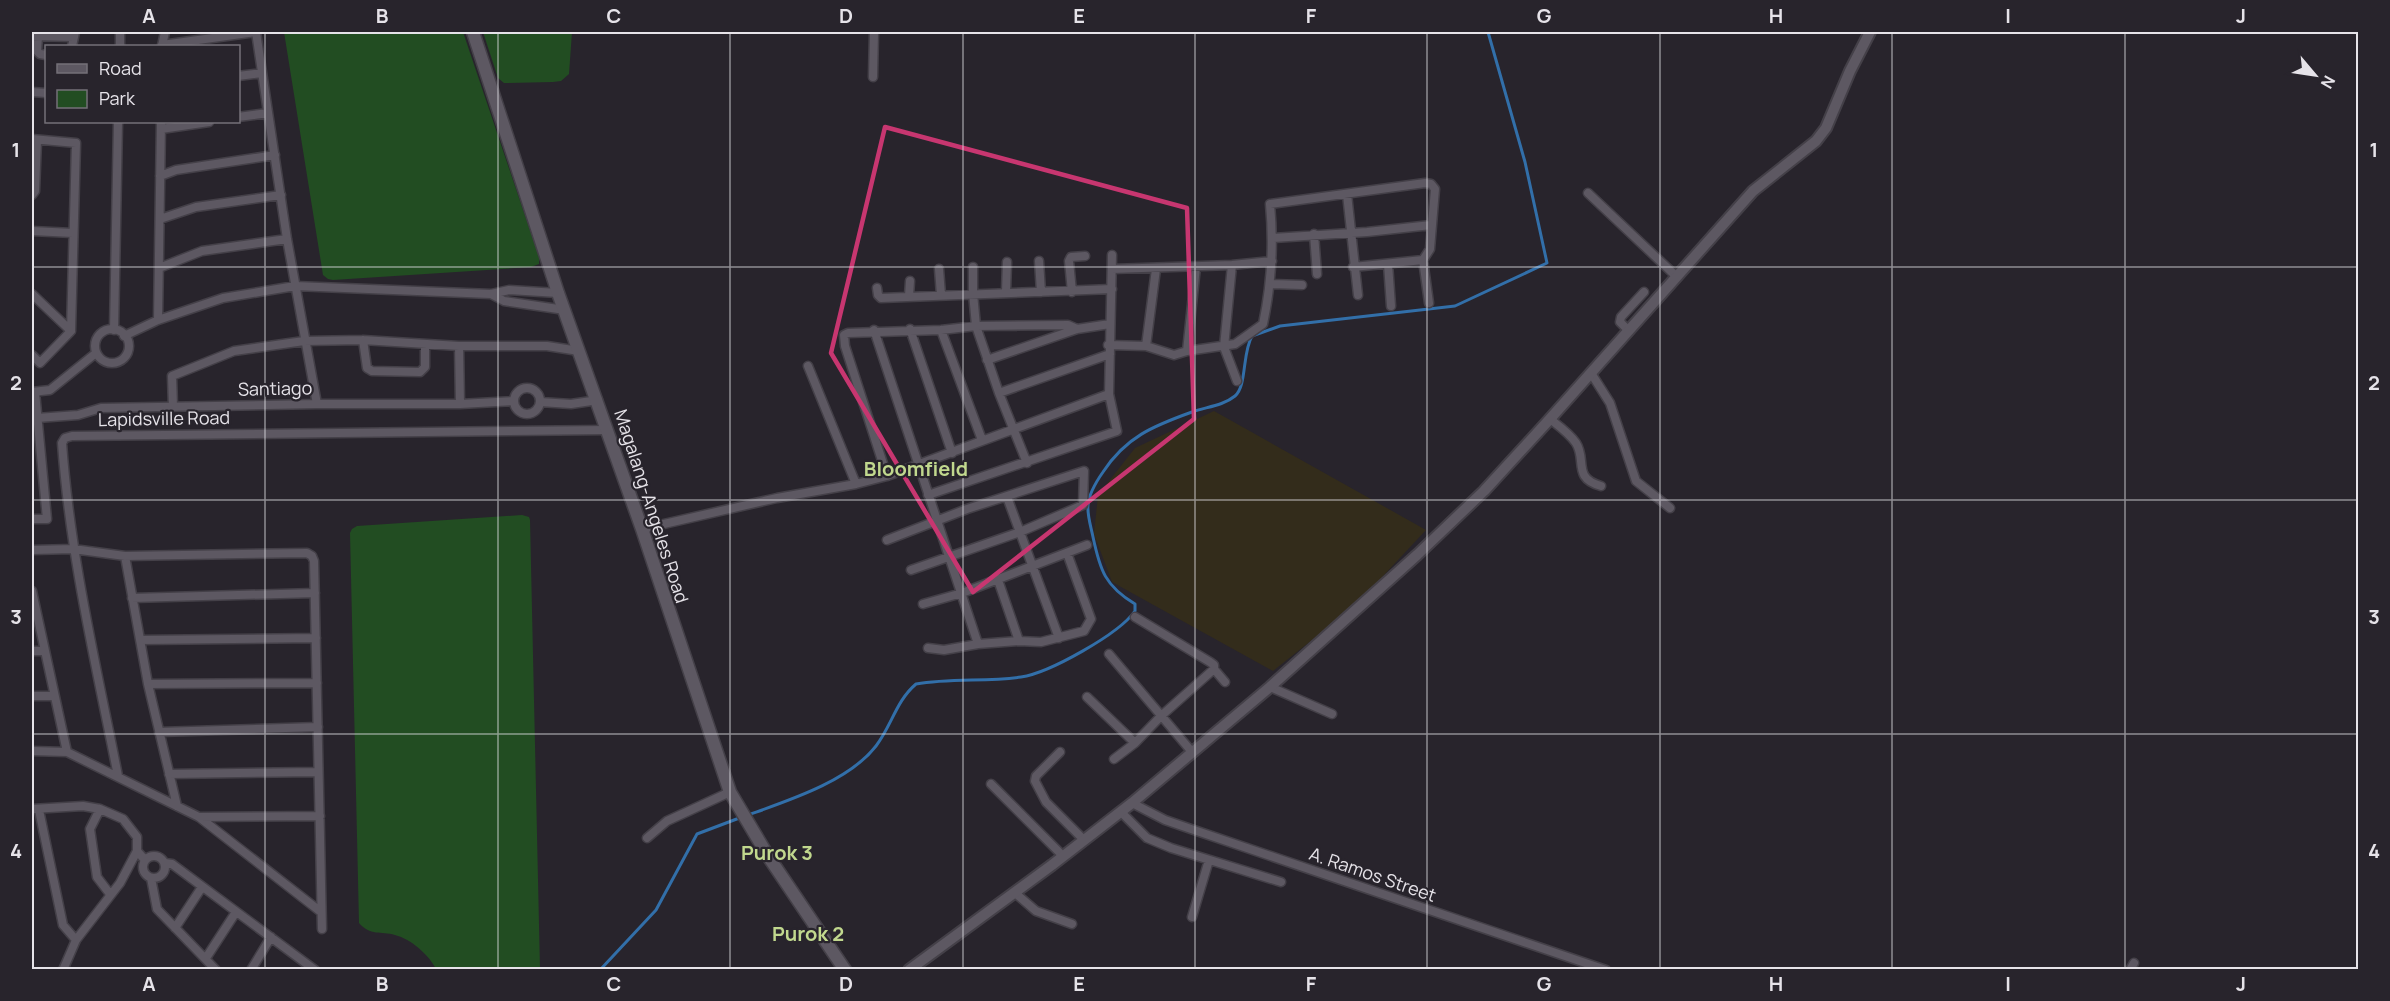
<svg xmlns="http://www.w3.org/2000/svg" width="2390" height="1001" viewBox="0 0 2390 1001" font-family="Manrope,sans-serif">
  <rect width="100%" height="100%" fill="#28242c"/>
  <!-- industrial -->
  <path fill="#332c1b" d="M1214,411l212,119 -70,75 -83,66 -161,-89 -18,-48 4,-39 37,-47z"/>
  <!-- green -->
  <path fill="#224d22" d="M284,32h179l76,225v7l-8,3 -198,13 -5,-1 -5,-4z
    M483,32h89l-3,42 -8,7 -8,1 -49,1 -6,-5z
    M522,515l7,2 1,3 10,449h-104c-7,-14 -25,-30 -41,-34 -14,-4 -25,1 -36,-12l-9,-390 2,-4 5,-3z"/>
  <g fill="none" stroke-linecap="round" stroke-linejoin="round">
    <!-- stream -->
    <path stroke="#326fa9" stroke-width="3" d="M748,815c42,-15 101,-34 128,-69 16,-21 20,-45 40,-62 35,-6 71,-2 105,-7 28,-4 98,-43 114,-66v-7c-30,-18 -35,-34 -42,-67 -2,-10 -6,-22 -5,-32 1,-12 8,-23 15,-33 23,-35 50,-46 89,-60 13,-5 31,-6 43,-16 12,-10 7,-43 17,-60l28,-10 175,-20 92,-43 -22,-101 -37,-130
      M600,970l56,-60 41,-76 45,-17"/>
    <!-- minor casing -->
    <g stroke="#444048" stroke-width="11">
      <path id="minor" d="M256,32l31,207 30,165
        M32,36l42,1 1,-5
        M38,36l-1,15 3,3 6,1
        M162,45l94,-13
        M72,46l2,-9
        M120,46v-14
        M162,46l3,-14
        M238,76l24,-3
        M873,77l1,-45
        M32,92l14,1
        M238,117l30,-4
        M161,129l48,-7
        M32,139l44,4 -5,188 -31,32 -8,-8
        M160,176l16,-6 99,-15
        M1588,193l89,84
        M1347,194l11,101
        M32,195l3,-4 2,-51
        M160,219l36,-12 85,-12
        M32,231l41,2
        M1314,234l3,40
        M1273,238l94,-6 64,-7
        M1039,261l2,31
        M1388,264l3,42
        M1232,265l-8,82 13,34
        M973,267v26l3,33 23,67 28,70
        M1353,267l70,-7
        M159,268l43,-17 85,-12
        M939,269l2,26
        M1112,269l120,-4 40,-4
        M1272,284l30,1
        M877,288l1,7 3,3 231,-9
        M1006,292l1,-30
        M1072,292l-3,-31 2,-4 14,-1
        M32,294l39,37
        M491,294l13,7 61,9
        M909,296l1,-15
        M158,320l3,-198
        M910,329l42,124
        M95 346a17 17 0 1 1 34 0a17 17 0 1 1-34 0Z
        M114,330l4,-208
        M874,330l104,314
        M941,330l41,110
        M1629,331l-9,-9 1,-5 23,-25
        M124,336l34,-16 65,-22 72,-12 196,8 18,-4 49,3
        M363,340l4,28 5,3 48,1 5,-5v-23
        M1108,345l38,1 28,9 13,-4 48,-7 28,-20c9,-42 11,-78 7,-120l155,-21 6,1 4,5 -5,60 -7,11 6,43
        M459,346l1,58
        M1146,346l10,-77
        M1187,351l9,-84
        M987,360l90,-31 33,-5
        M808,366l48,118
        M1591,373l19,30 26,78 34,27
        M514 401a13 13 0 1 1 26 0a13 13 0 1 1-26 0Z
        M32,392l18,-2 46,-37
        M999,393l111,-39
        M540,402l31,2 27,-4
        M173,407l-1,-31 62,-25 70,-10 59,-1 96,6h88l32,5
        M37,418l41,-3 23,-7 216,-4h143l54,-3
        M1550,419c9,7 20,15 26,24 11,17 -4,35 25,43
        M887,476l-42,-130 -1,-11 4,-2 93,-3 35,-4 92,-1 9,4
        M928,495l189,-64 -8,-37 3,-139
        M1007,497l52,141
        M32,519h15l-12,-127
        M642,529l135,-31 79,-14 31,-8 222,-82
        M887,540l80,-31 117,-38 -1,34 -63,27 -109,38
        M32,550l41,-1 52,7 182,-3 5,3 2,5 8,368
        M125,556l23,128 29,122
        M998,580l21,61
        M32,591l35,161
        M132,598l183,-5
        M923,604l39,-11 125,-48
        M140,640l176,-2
        M928,648l16,2 34,-6 41,-3 22,1 43,-11 7,-12 -24,-66
        M32,651h11
        M1109,654l83,98
        M1214,669l11,13
        M148,684l169,-1
        M1270,687l62,27
        M32,696h22
        M1087,697l48,46
        M159,732l159,-5
        M32,751l35,1 132,65 122,95
        M1060,752l-24,24 -1,5 11,21 38,38
        M1114,759l21,-16 26,-27 53,-47v-4l-4,-3 -75,-45
        M169,774l149,-2
        M118,776c-22,-111 -48,-221 -56,-333l3,-5 7,-2 536,-6
        M991,784l72,72
        M1132,803l33,17 26,9 415,141
        M32,809l51,-3 17,3 23,10 14,18v14l8,9
        M100,809l-10,20 7,48 13,17
        M39,810l24,115 13,15
        M1121,812l26,26 24,10 110,34
        M199,817l121,-1
        M647,838l20,-17 63,-29
        M143 867a11 11 0 1 1 22 0a11 11 0 1 1-22 0Z
        M165,863l7,1 143,106
        M151,878l6,31 59,61
        M1014,892l22,19 36,13
        M1192,917l17,-57
        M175,928l27,-41
        M206,958l30,-46
        M63,970l13,-30 44,-57 17,-32
        M251,970l20,-33
        M2130,970l4,-7"/>
    </g>
    <!-- tertiary casing -->
    <g stroke="#444048" stroke-width="14">
      <path id="tertiary" d="M909,970l143,-105 80,-62 138,-116 147,-132 67,-64 65,-71 204,-229 63,-50 10,-13 24,-57 20,-39"/>
    </g>
    <!-- secondary casing -->
    <g stroke="#444048" stroke-width="15">
      <path id="secondary" d="M473,32l85,261 84,236 88,263 38,64 77,114"/>
    </g>
    <!-- minor -->
    <use href="#minor" stroke="#5d5862" stroke-width="8"/>
    <!-- tertiary -->
    <use href="#tertiary" stroke="#5d5862" stroke-width="10"/>
    <!-- secondary -->
    <use href="#secondary" stroke="#5d5862" stroke-width="12"/>
  </g>
  <!-- marked area -->
  <path fill="none" stroke="#c73670" stroke-width="4.5" stroke-linejoin="round" d="M885,127l302,81 7,211 -221,173 -142,-239z"/>
  <!-- grid -->
  <path fill="none" stroke="#e6e3e9" stroke-width="1.5" stroke-opacity="0.55" d="M265,32v938M498,32v938M730,32v938M963,32v938M1195,32v938M1427,32v938M1660,32v938M1892,32v938M2125,32v938M32,267h2326M32,500h2326M32,734h2326"/>
  <g text-anchor="middle" dominant-baseline="central" stroke-width="4.5" stroke-linejoin="round" paint-order="stroke">
    <!-- street labels -->
    <g font-size="18" fill="#e6e3e9" stroke="#28242c">
      <text transform="translate(275 388) rotate(-1)">Santiago</text>
      <text transform="translate(164 418) rotate(-1)">Lapidsville Road</text>
      <text transform="translate(652 506) rotate(72)">Magalang-Angeles Road</text>
      <text transform="translate(1373 874) rotate(19)">A. Ramos Street</text>
    </g>
    <!-- neighbourhood labels -->
    <g font-size="20" font-weight="bold" fill="#c1d88e" stroke="#28242c">
      <text x="916" y="468">Bloomfield</text>
      <text x="777" y="852">Purok 3</text>
      <text x="808" y="933">Purok 2</text>
    </g>
  </g>
  <!-- border -->
  <rect width="2390" height="1001" fill="none" stroke="#28242c" stroke-width="66"/>
  <!-- legend -->
  <rect x="45" y="45" width="195" height="78" fill="#28242c" stroke="#747078" stroke-width="1.5"/>
  <rect x="57" y="64" width="30" height="9" fill="#5d5862" stroke="#747078" stroke-width="1.5"/>
  <text x="99" y="75" font-size="18" fill="#e6e3e9">Road</text>
  <rect x="57" y="90" width="30" height="18" fill="#224d22" stroke="#747078" stroke-width="1.5"/>
  <text x="99" y="105" font-size="18" fill="#e6e3e9">Park</text>
  <!-- north arrow -->
  <g transform="translate(2315 75) rotate(119)" stroke="#28242c" stroke-width="4.5" paint-order="stroke">
  <path d="M0-4.5L10 22L0 15L-10 22Z" fill="#e6e3e9"/>
  <text y="-9" font-size="16" font-weight="bold" text-anchor="middle" fill="#e6e3e9">N</text>
  </g>
  <rect x="33" y="33" width="2324" height="935" fill="none" stroke="#e6e3e9" stroke-width="2"/>
  <g font-size="20" text-anchor="middle" font-weight="bold" fill="#e6e3e9">
    <text x="149" y="23">A</text>
    <text x="382" y="23">B</text>
    <text x="614" y="23">C</text>
    <text x="846" y="23">D</text>
    <text x="1079" y="23">E</text>
    <text x="1311" y="23">F</text>
    <text x="1544" y="23">G</text>
    <text x="1776" y="23">H</text>
    <text x="2008" y="23">I</text>
    <text x="2241" y="23">J</text>
    <text x="16" y="157">1</text>
    <text x="2374" y="157">1</text>
    <text x="16" y="390">2</text>
    <text x="2374" y="390">2</text>
    <text x="16" y="624">3</text>
    <text x="2374" y="624">3</text>
    <text x="16" y="858">4</text>
    <text x="2374" y="858">4</text>
    <text x="149" y="991">A</text>
    <text x="382" y="991">B</text>
    <text x="614" y="991">C</text>
    <text x="846" y="991">D</text>
    <text x="1079" y="991">E</text>
    <text x="1311" y="991">F</text>
    <text x="1544" y="991">G</text>
    <text x="1776" y="991">H</text>
    <text x="2008" y="991">I</text>
    <text x="2241" y="991">J</text>
  </g>
</svg>
